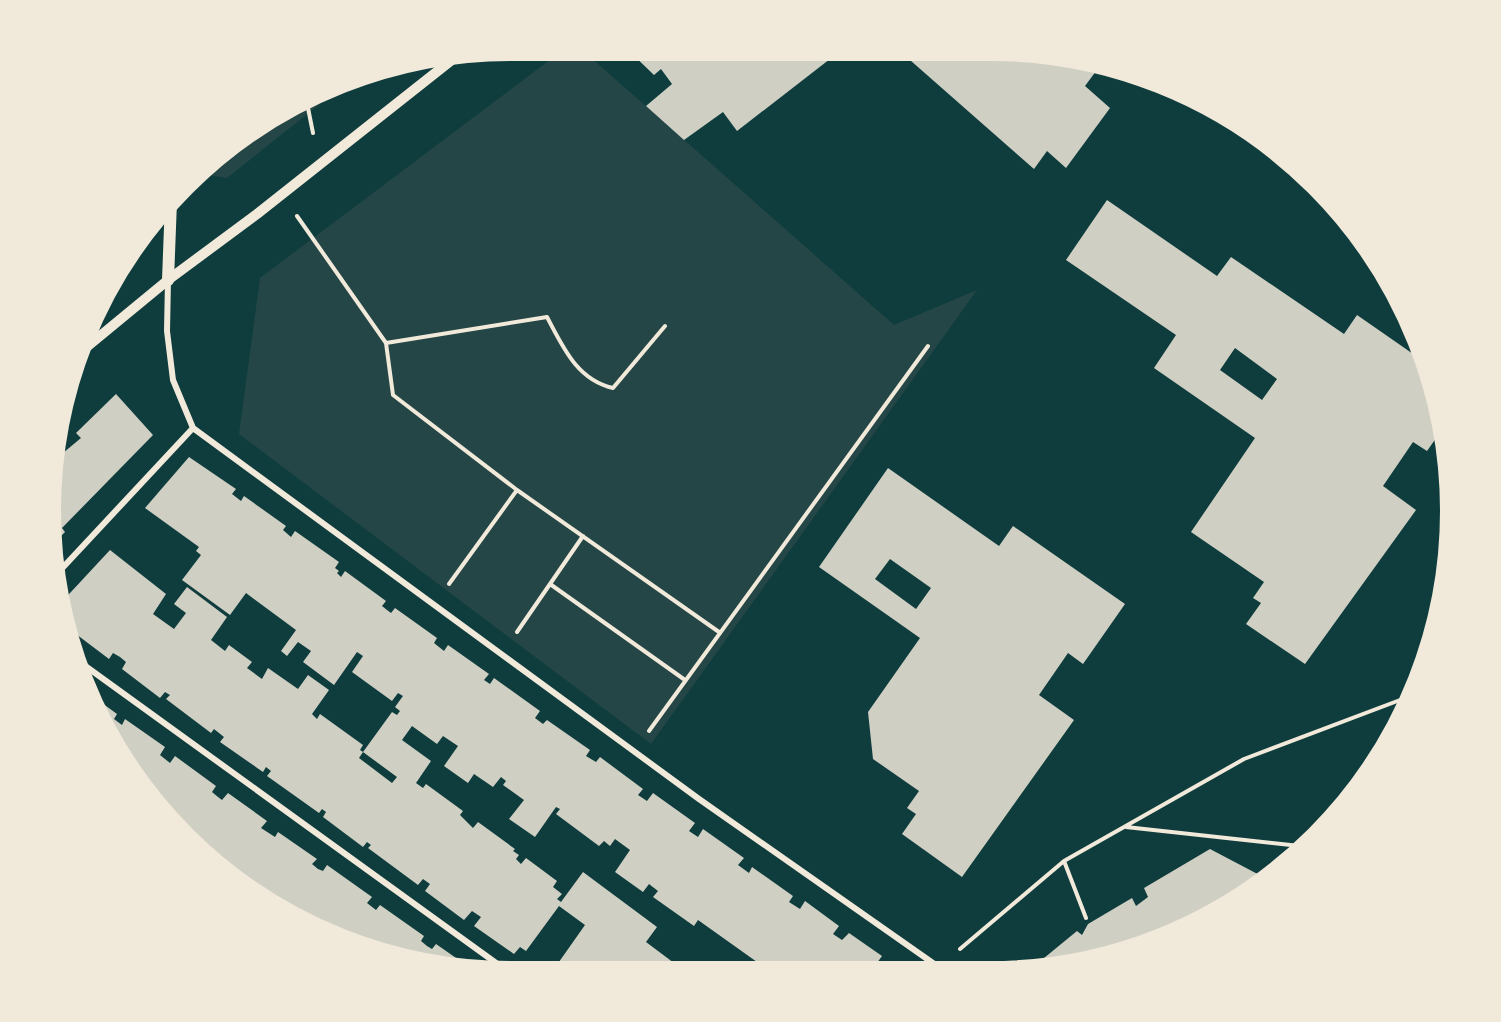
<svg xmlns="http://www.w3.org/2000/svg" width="1501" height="1022" viewBox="0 0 1501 1022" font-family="Arial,sans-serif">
  <rect width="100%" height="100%" fill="#0f3d3e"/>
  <!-- green -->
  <path fill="#244646" d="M567,47l13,1 314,277 83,-35 -326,454 -412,-310 21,-156z
    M359,73l-132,105 -18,-3 1,-10 43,-40z"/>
  <!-- building -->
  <path fill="#cfcfc3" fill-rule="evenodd" d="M626,48l213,4 -102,79 -14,-19 -39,28 -38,-34 26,-22 -11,-15 -7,6z
    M902,53l178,2 22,8 -17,23 25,22 -44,60 -19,-17 -13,18z
    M1107,200l110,76 14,-19 113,77 13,-19 72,50 17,59 -19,27 -14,-9 -30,44 33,24 -111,154 -59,-40 15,-21 -8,-5 11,-16 -73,-50 64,-94 -101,-70 22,-33 -110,-75zM1235,348l42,31 -15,21 -42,-30z
    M129,252l-1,14 -15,14z
    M116,394l37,41 -91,93 3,4 -13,13 -4,-65 3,-17 30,-25 -5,-5z
    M189,457l47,32 -4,5 9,7 3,-5 42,30 -3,4 8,7 4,-6 44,31 -4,6 4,3 -2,2 4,4 4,-6 41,30 -4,5 5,4 4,3 4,-5 42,30 -3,5 10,8 4,-6 41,29 -5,6 6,4 4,-6 46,33 -5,7 8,6 4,-4 43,30 -4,6 10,6 4,-5 43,32 -5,6 9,6 6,-8 42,30 -6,8 9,6 5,-8 41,29 -6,7 11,8 3,-6 41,29 -4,6 11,7 5,-8 34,25 -6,8 9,6 7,-7 33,23 -5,7 6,4 -4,4 5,3 -113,-2 -73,-52 -4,6 -41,-29 5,-6 -9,-7 -6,8 -28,-20 15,-22 -15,-11 -5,7 -6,-5 -5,5 -43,-32 4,-5 -4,-2 -21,30 -26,-18 15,-19 -21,-15 3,-4 -5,-4 -8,10 -19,-13 -6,9 -24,-17 14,-20 -15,-10 -6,8 -25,-18 -10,14 29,21 -15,22 7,5 3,-4 37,27 -3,4 13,13 5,-6 37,27 -2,2 6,4 -3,4 5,5 5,-6 31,23 -4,6 9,7 -5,5 4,3 22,-30 74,55 -11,15 28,21 -6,7 -114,-1 31,-44 -26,-19 -33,45 -6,-4 -6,7 -40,-28 7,-9 -9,-6 -8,9 -39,-29 5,-7 -7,-5 -5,6 -50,-37 3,-3 -4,-3 -4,5 -40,-30 3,-5 -4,-3 -3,4 -52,-37 4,-5 -5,-4 -3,5 -43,-30 4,-5 -10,-8 -3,4 -45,-34 4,-4 -5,-3 -5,6 -38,-29 4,-7 -6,-5 -7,-4 -4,6 -45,-34 -7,-18 53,-57 56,44 -13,20 21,15 12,-16 -12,-9 13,-17 40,30 -16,23 14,11 4,-6 23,17 -5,6 15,11 6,-11 30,21 10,-14 21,15 -17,24 5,5 3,-5 43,31 -3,5 3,2 -4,6 33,25 5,-6 -34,-25 29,-40 5,3 3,-4 -5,-4 8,-11 -5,-3 -6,8 -40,-29 11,-16 -6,-4 -23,33 -31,-23 8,-11 -13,-9 -11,14 -6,-5 15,-21 -50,-37 -16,22 -48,-35 19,-25 -5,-4 3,-4 -54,-39z
    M888,468l111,78 14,-20 112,78 -42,60 -15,-11 -29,42 35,25 -112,157 -60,-43 14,-20 -9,-6 12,-17 -46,-32 -5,-47 52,-74 -101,-71zM890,559l41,29 -15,21 -41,-30z
    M91,695l26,19 -3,5 8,6 3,-6 40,28 -5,8 10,8 5,-7 41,30 -4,6 6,5 4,3 6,-7 39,28 -6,7 14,9 3,-5 39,27 -5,5 6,5 5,2 4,-6 45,32 -5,6 9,7 4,-5 44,31 -3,5 6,5 5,3 4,-5 33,23h-48l-116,-40 -122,-87 -74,-97z
    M1210,849l59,31 -21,17 -35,19 -10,-5 -9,15 -8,2 -18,12 -87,27 -54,5 50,-41 5,4 6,-11 44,-26 4,8 12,-9 -4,-9z"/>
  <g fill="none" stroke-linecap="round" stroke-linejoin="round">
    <!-- path -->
    <path stroke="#f1e9da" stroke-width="4" d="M306,98l7,35
      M297,216l89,127 7,52 124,95 202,142
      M386,343l161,-26c16,30 30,63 66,71l52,-62
      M449,584l68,-94
      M550,584l135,96
      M517,632l66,-96
      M649,731l279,-385
      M1126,827l183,20
      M1064,861l22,57
      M960,949l104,-88 180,-102 172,-65"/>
    <!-- minor -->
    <path stroke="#f1e9da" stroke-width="6" d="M168,280l-1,51 6,49 20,48
      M193,428l506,371 251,176
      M54,577l139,-149
      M77,660l426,308"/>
    <!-- tertiary -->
    <path stroke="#f1e9da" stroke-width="10" d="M77,355l91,-75 89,-66 201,-159"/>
    <!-- secondary -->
    <path stroke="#f1e9da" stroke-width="12" d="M168,280l3,-79"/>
  </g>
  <!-- crop -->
  <path d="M0 0H1501V1022H0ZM511 57H990A454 454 0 0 1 1444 511V511A454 454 0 0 1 990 965H511A454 454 0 0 1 57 511V511A454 454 0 0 1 511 57Z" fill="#f1e9da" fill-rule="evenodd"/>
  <path fill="none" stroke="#f1e9da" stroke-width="8" d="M511 57H990A454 454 0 0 1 1444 511V511A454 454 0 0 1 990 965H511A454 454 0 0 1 57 511V511A454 454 0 0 1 511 57Z"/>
</svg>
